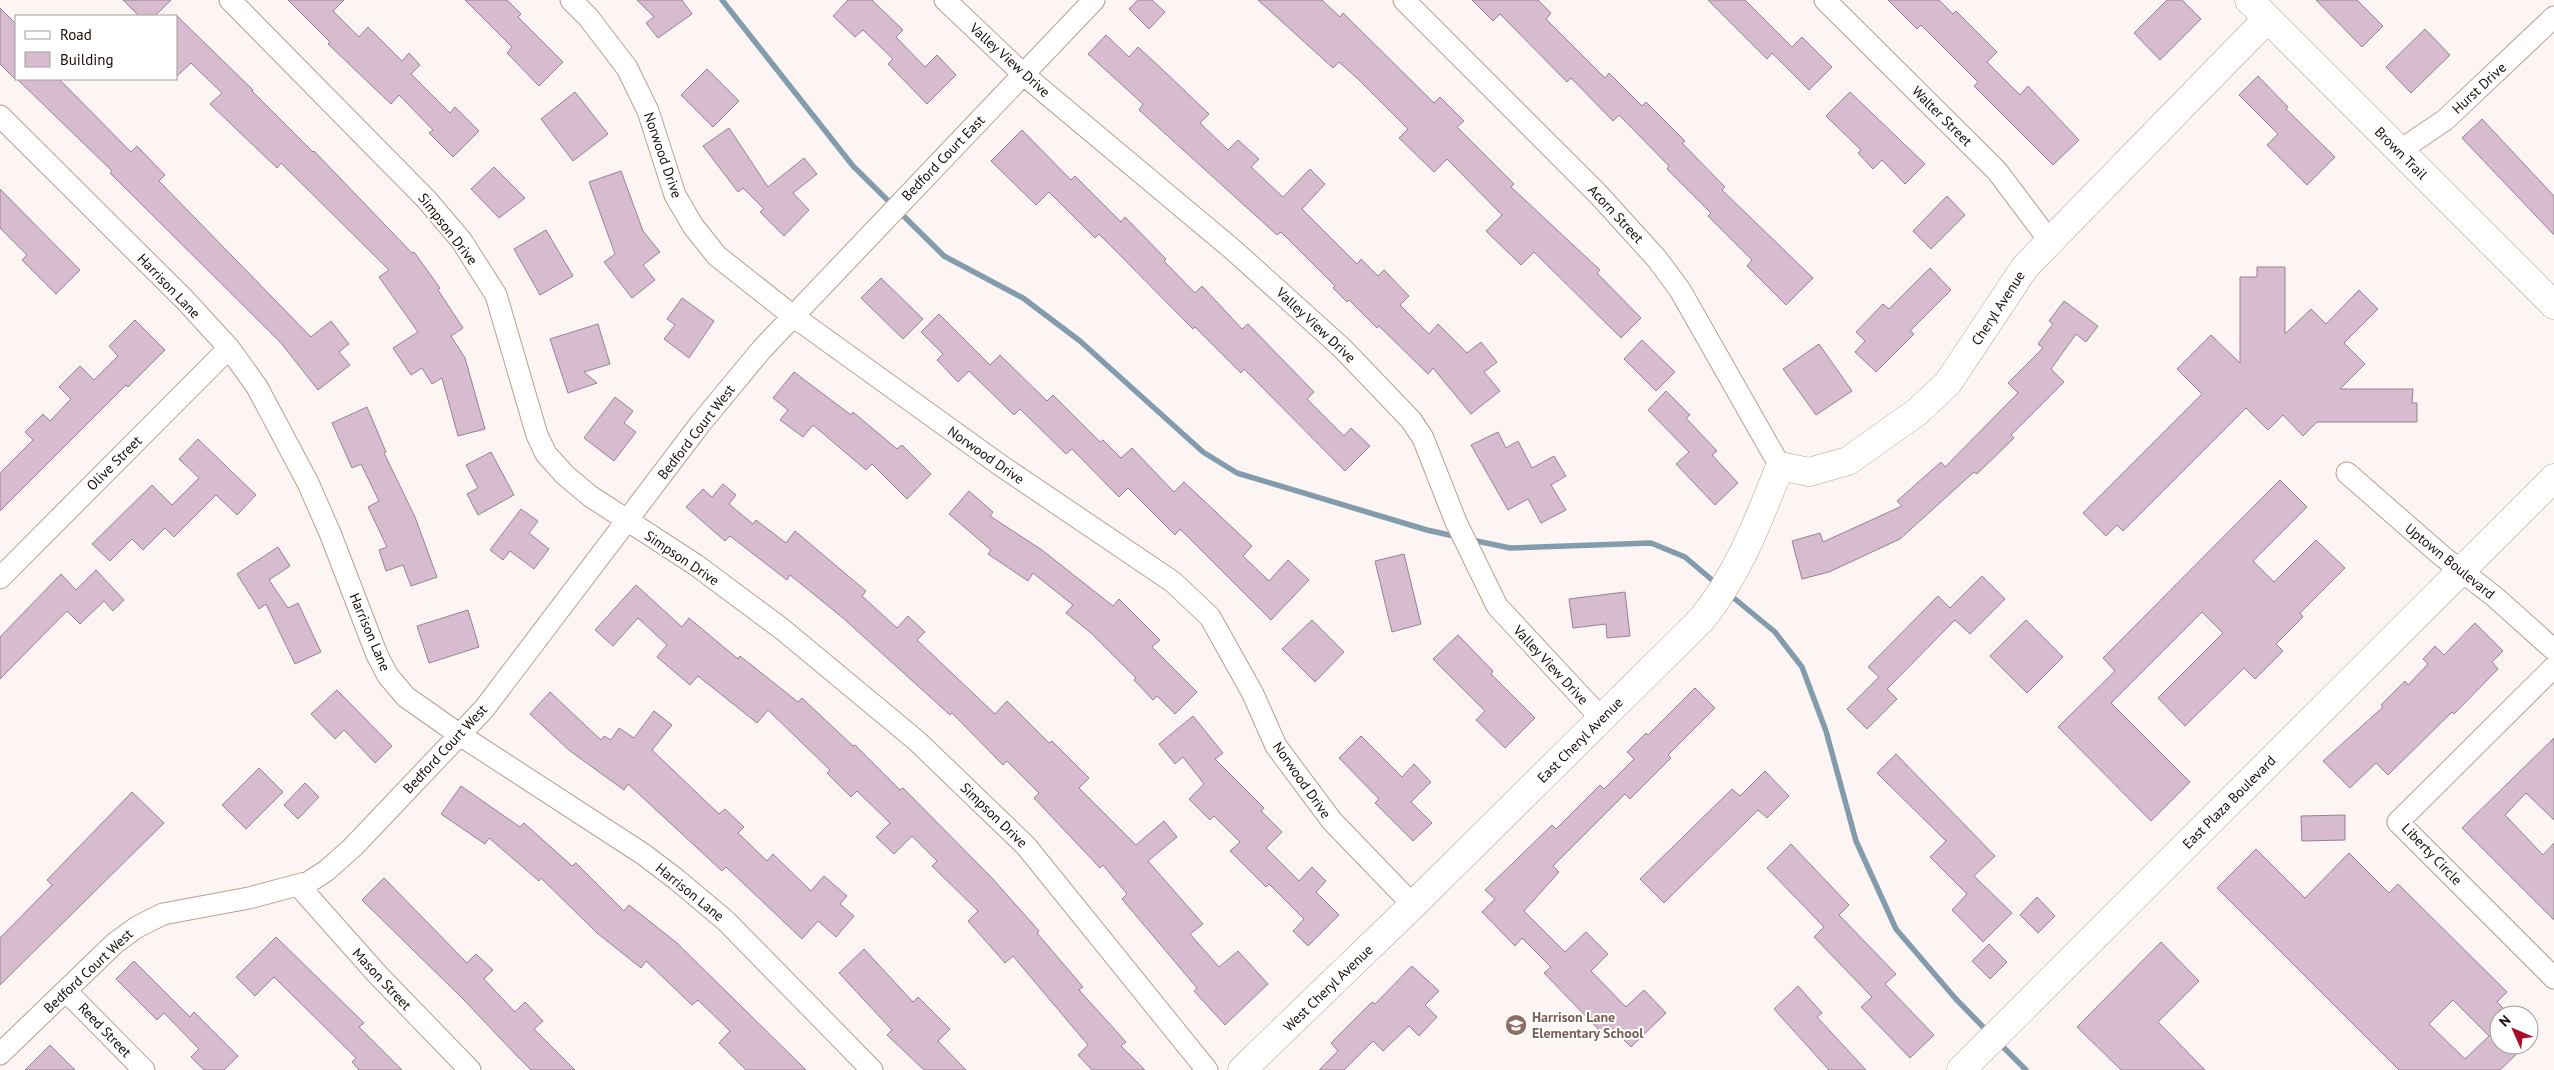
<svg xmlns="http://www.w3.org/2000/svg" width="2554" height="1070" viewBox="0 0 2554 1070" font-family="'PT Sans',sans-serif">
  <rect width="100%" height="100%" fill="#fcf5f3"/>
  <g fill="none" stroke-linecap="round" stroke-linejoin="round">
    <!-- stream -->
    <path stroke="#839cad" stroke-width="5.5" d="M722,0l131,166 91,90 79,42 57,43 123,111 34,21 190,57 31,7
      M1472,540l38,8 141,-5 34,14 33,28
      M1729,594l46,38 27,35 24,64 30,110 40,88 59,69 33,34
      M1998,1042l28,28"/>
  </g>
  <!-- building -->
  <path fill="#d7bcd0" stroke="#998092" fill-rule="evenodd" d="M123,0h48l-16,16h-16z
    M288,0h56l-11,11 26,26 9,-10 34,34 7,-8 11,12 -9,9 39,39 5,-6 24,24 -26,26 -24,-24 4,-3 -34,-35 -8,9 -63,-60 2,-2z
    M465,0h42l14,14 -3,3 45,45 -24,24 -32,-33 5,-6z
    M637,0h45l10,14 -34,24 -12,-15 8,-6z
    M848,0h24l31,30 -7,7 29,30 12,-12 19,20 -29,29 -39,-40 5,-5 -30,-29 -8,7 -22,-21z
    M1138,0h14l13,12 -16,17 -20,-20z
    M1258,0h64l18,17 3,-4 91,90 6,-6 24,24 -7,6 57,57 -3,3 89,83 -3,3 44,45 -20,20 -87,-86 -13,13 -35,-34 16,-16 -55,-56 -13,13 -35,-34 9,-9 -50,-50 -19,-17 -6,6z
    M1472,0h66l13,13 -5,6 59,59 4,-5 33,33 4,-4 39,39 -3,2 43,44 -3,3 91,88 -27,27 -39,-39 5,-6 -44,-44 3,-3 -44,-44 2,-3 -50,-51 -6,6 -42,-43 -4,4 -67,-68 -7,7z
    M1708,0h37l47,47 10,-10 30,30 -23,23 -37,-37 -5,6z
    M1888,0h51l14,14 3,-3 41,41 -10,10 33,33 8,-9 51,54 -26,25 -79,-79 4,-4 -57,-57 -4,4z
    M2167,0h15l19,19 -41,41 -26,-27z
    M2316,0h41l26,26 -21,21z
    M0,8l16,16v56l-16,-16z
    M176,15l77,75 -1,1 61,61 1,-1 98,102 2,-1 26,36 -2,2 25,38 -12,8 14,22 20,71 -27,7 -16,-58 -10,6 -10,-16 -11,7 -18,-27 25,-16 -39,-55 10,-7 -108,-107 -4,5 -67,-64 12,-11 -31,-30 -15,14z
    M2425,29l25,26 -39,38 -25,-26z
    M1106,35l23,22 9,-10 25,23 46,44 -9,9 28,27 10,-10 21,19 -8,8 32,30 27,-28 15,15 -23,25 55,55 4,-5 17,17 6,-6 25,26 -9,9 29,29 9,-10 29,29 14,-11 16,20 -13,10 16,19 -29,23 -38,-46 -5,6 -49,-48 -2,2 -28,-28 -2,2 -14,-14 2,-2 -54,-54 -4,3 -138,-125 4,-6 -55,-50z
    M707,69l32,32 -26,26 -32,-32z
    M2258,76l30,31 -2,2 49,48 -28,28 -40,-40 11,-11 -39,-39z
    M17,79h42l72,73 6,-6 28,29 -6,6 152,156 20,-16 18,23 -10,8 11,13 -32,25 -37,-47 -171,-170 2,-2z
    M575,92l33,42 -35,27 -32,-42z
    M1850,92l75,72 -20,20 -23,-24 -9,9 -15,-16 3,-3 -35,-34z
    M2482,119l72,77v39l-92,-97z
    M729,128l39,59 36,-29 13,16 -24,19 16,17 -25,26 -24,-24 4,-3 -21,-21 -5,4 -35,-46z
    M1022,130l49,50 4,-4 46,46 4,-5 41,42 -2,2 31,32 7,-7 40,43 6,-5 66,68 -7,7 37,37 7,-8 19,18 -25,25 -101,-102 -3,4 -46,-46 -2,2 -94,-95 -4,4 -46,-46 -13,13 -45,-44z
    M494,167l31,31 -26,20 -28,-29z
    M621,171l22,60 17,21 -17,13 12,15 -23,18 -28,-36 11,-8 -26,-72z
    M0,189l80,81 -24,24 -34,-34 5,-5 -27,-27z
    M1947,196l18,19 -34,34 -18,-18z
    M546,230l27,46 -33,19 -26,-46z
    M2257,267h28v67l26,-25 15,15 33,-34 19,19 -34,34 21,21 -25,25h73l-1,14h5v19h-100l-14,14 -20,-21 -15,15 -22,-22 -123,123 -6,-6 -11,11 -23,-23 119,-119 -25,-25 34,-34 29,28v-86h17z
    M1930,268l21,22 -41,41 4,3 -38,38 -21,-20 10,-11 -9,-9 27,-28 6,5z
    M881,278l42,41 -20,20 -42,-41z
    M682,298l32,23 -25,37 -25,-19 11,-14 -8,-6z
    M2064,301l34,25 -12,16 -10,-8 -25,35 13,13 -53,53 3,3 -37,36 -3,-2 -74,67 -71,33 -27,7 -10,-38 28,-8 3,9 79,-36 -5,-5 44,-39 4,5 73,-74 -10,-10 35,-35 -5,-4 15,-20 -4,-3z
    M939,314l51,51 10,-10 47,46 6,-6 47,47 3,-2 18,18 11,-10 42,44 10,-10 68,64 -9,10 26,25 19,-21 21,20 -38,40 -91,-91 -5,6 -47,-47 -9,9 -47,-48 -6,5 -46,-45 -6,6 -45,-44 -11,11 -21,-22 6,-6 -22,-22z
    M135,320l30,30 -37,37 -2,-2 -126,126v-38l33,-33 -8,-8 18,-18 7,7 21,-22 -12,-12 21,-21 14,14 24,-24 -9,-10z
    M598,324l12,40 -26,8 13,11 -29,10 -18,-54z
    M1642,340l33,32 -19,19 -32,-32z
    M1819,344l33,47 -36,24 -33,-46z
    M794,372l57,43 2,-3 44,37 5,-4 29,29 -24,25 -35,-35 -6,6 -53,-45 -10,12 -23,-17 8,-10 -15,-12z
    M1666,391l24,24 -4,3 31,33 -5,4 26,28 -23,22 -39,-41 13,-12 -41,-42z
    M615,397l18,14 -9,12 12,9 -22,29 -30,-23z
    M367,407l19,45 -2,1 31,64 22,60 -26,9 -8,-21 -17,6 -7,-21 8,-3 -19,-40 11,-6 -18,-37 -9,4 -20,-45z
    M1498,432l8,16 12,-7 14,27 22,-12 12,20 -15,9 15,25 -25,13 -13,-24 -20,11 -37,-65z
    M198,439l58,56 -19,20 -21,-20 -42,42 -9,-9 -22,22 -11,-11 -22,22 -18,-17 60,-59 20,20 27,-27 -20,-19z
    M491,452l23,43 -36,20 -11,-21 11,-6 -12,-23z
    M2280,480l27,27 -54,54 21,21 42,-42 29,28 -45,45 3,4 -27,27 7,7 -28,28 -11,-11 -59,58 -27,-28 65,-65 -21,-21 -91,91 79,79 -39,39 -93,-94 57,-56 -12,-13z
    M723,484l13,11 -7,9 24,20 3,-4 30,23 9,-12 71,60 -4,5 35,32 11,-12 17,16 -8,8 78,74 12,-13 42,42 3,-2 37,37 -10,10 57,57 28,-24 13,16 -29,24 55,63 -13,10 29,33 19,-16 30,33 -43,41 -31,-34 3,-3 -75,-89 5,-5 -24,-29 -3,3 -66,-70 5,-5 -32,-32 -4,4 -51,-52 -2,2 -107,-97 -53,-43 -3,5 -57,-44 -5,5 -39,-34 17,-18 9,8z
    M969,491l24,21 -3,4 52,34 71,56 6,-7 41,41 -8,7 45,45 -22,22 -18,-18 -4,4 -19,-20 2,-2 -45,-45 -25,-20 7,-8 -40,-32 -5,8 -40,-27 3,-4 -42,-36z
    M521,509l17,12 -9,12 20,16 -15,20 -24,-18 -7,9 -13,-10z
    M278,547l12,19 -21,14 19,28 10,-5 23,49 -26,12 -29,-60 -7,5 -22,-35z
    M1404,554l17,70 -29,8 -17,-71z
    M96,570l28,30 -11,11 -9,-10 -24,23 -13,-13 -67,68v-42l61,-63 15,16z
    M1982,576l23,23 -35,35 -15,-14 -68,69 10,10 -30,30 -20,-20 32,-32 -11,-10 70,-71 12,12z
    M636,585l46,42 7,-9 49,41 2,-3 58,46 4,-4 51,48 2,-1 45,45 3,-2 89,90 47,53 -2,2 46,54 -4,3 47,52 -5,4 24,24h-53l-14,-15 10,-10 -75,-89 -8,7 -37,-42 10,-10 -46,-45 5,-5 -25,-25 -18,18 -18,-17 14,-14 -33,-32 -6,6 -24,-24 3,-3 -62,-60 -11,13 -59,-47 -8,9 -33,-28 10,-12 -29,-27 -25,28 -18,-16z
    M1625,592l5,44 -23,2 -1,-14 -33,4 -4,-29z
    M468,610l11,37 -50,16 -12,-37z
    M1312,620l32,32 -29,30 -33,-33z
    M2026,620l37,37 -36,36 -37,-37z
    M2475,623l28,28 -11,11 6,7 -44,45 -2,-2 -64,63 -12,-12 -26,25 -27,-27 60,-54 -2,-2 24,-24 3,4 20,-21 -5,-5 12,-13 9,9z
    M1458,635l35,36 -2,3 44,44 -30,30 -29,-28 9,-9 -52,-52z
    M1695,688l20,20 -47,47 3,3 -41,41 -5,-5 -72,72 6,6 -35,39 41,41 21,-20 22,22 -17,17 35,36 18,-17 22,23 -35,34 -21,-21 -8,7 -58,-60 7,-6 -29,-29 -7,8 -33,-34 13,-13 -10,-9 67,-65 4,4 44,-44 4,4 30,-30 -7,-7 19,-19 2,2z
    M337,690l55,56 -17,17 -31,-33 -9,9 -24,-25z
    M550,692l51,48 3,-4 7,4 8,-12 15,10 20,-27 18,14 -20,25 67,64 6,-5 19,18 -6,6 29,28 6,-7 38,37 13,-15 23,20 -7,8 14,12 -18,21 -18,-16 -16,18 -76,-72 -4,4 -94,-87 -4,6 -54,-39 -40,-37z
    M1193,716l30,37 -8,6 49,49 -3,3 21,21 -16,16 33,33 13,-14 14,14 -10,11 23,23 -31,31 -15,-15 11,-12 -35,-35 -3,3 -36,-36 10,-9 -26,-26 -4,4 -21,-21 15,-15 -21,-27 -8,7 -16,-20z
    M1361,736l41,41 12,-13 17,18 -20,20 21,21 -19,18 -38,-38 4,-4 -40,-41z
    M2554,738v82l-28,-27 -21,22 38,40 11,-12v77l-92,-92z
    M1896,754l99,102 -21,20 38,37 -29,29 -31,-32 15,-16 -37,-37 16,-16 -69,-68z
    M259,768l24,24 -37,37 -24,-24z
    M1765,771l24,25 -22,22 -9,-8 -94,93 -24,-24 92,-90 8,7z
    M305,783l14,14 -21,22 -14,-14z
    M461,786l59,41 4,-4 48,43 4,-3 48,48 5,-6 48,38 129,127h-60l-27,-27 11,-12 -32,-31 -6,5 -46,-44 -5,7 -44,-35 -56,-55 -2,3 -50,-43 -4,6 -44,-30z
    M132,792l32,31 -164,162v-47l52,-53 -5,-5z
    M2345,815v25l-43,1 -1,-25z
    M1791,844l58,61 -10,10 57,59 -11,10 49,51 -24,23 -49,-51 11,-10 -58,-60 10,-10 -57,-59z
    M2256,849l49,49 44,-45 40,40 9,-9 109,108 -10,10 13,13h-11v30h27l-26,25h-101l-182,-182zM2453,1000l36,36 -24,23 -36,-35z
    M384,878l83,85 9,-9 17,16 -9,9 31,33 10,-10 18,19 -9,8 41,41h-44l-14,-14 -54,-57 -101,-99z
    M2037,897l18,19 -17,17 -18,-18z
    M276,937l88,86 -5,4 43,43h-43l-7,-8 4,-4 -82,-81 -19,19 -19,-19z
    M2161,942l38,39 -41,41 47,48h-84l-44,-43z
    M1989,944l18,18 -17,17 -18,-18z
    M864,949l49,53 5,-5 32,32 -12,12 28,29h-42l-37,-35 5,-5 -53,-57z
    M134,961l56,56 4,-5 44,44 -14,14h-20l-13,-13 8,-8 -35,-36 -7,7 -41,-41z
    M1412,966l27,25 -14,14 12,12 -18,19 -10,-10 -26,25 -10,-10 -29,29h-25l19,-19 -7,-8 41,-41 3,2z
    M1798,986l24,27 -5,4 49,53h-37l-55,-61z
    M50,1045l25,25h-50z"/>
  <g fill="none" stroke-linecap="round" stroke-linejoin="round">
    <!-- minor casing -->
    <g stroke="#bc9e91" stroke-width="23">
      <path id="minor" d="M230,0l196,199 35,41 35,55 41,140 9,19 19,21 25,21 106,69 86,64 135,112 109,105 181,224
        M571,0l17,17 39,51 21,43 27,84 18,31 24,30 76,60 207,149 173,117 37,35 43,77 23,52 56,75 81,84
        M945,0l78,74 208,174 111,100 69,72 12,18 33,84 41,84 105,113
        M1404,0l195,195 58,64 23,31 100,176
        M1825,0l172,171 52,69
        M0,116l184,183 45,49 28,39 51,96 22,50 47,122 11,21 18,21 54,38 183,119 33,25 50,42 146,149
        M2399,151l46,-31 109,-103
        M2347,473l95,83 53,41 59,53
        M0,578l229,-230
        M2554,667l-156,155 156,156
        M298,885l80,90 92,95
        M66,991l78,79
        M0,1054l115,-111 22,-16 26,-13 86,-16 60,-16 17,-11 27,-24 131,-138 216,-285 62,-75 332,-349"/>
    </g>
    <!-- tertiary casing -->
    <g stroke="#bc9e91" stroke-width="29">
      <path id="tertiary" d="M2249,0l305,305
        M1242,1070l171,-165 289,-286c37,-46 57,-100 78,-153l29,6 39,-11 69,-49 31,-29 77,-116 242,-248
        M1961,1070l593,-592"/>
    </g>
    <!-- minor -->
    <use href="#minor" stroke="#fff" stroke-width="21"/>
    <!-- tertiary -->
    <use href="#tertiary" stroke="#fff" stroke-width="28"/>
  </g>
  <!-- icons -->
  <defs>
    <g id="school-disc" transform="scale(1.125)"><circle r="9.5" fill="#8d6e63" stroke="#fff"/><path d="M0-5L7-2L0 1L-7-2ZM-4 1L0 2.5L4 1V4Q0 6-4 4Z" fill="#fff"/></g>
  </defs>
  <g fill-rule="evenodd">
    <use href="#school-disc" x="1516" y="1025"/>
  </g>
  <g text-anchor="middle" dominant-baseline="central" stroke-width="4" stroke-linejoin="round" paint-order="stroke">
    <!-- street labels -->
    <g font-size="14" fill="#160c08" stroke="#fff">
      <text transform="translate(1010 60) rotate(42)">Valley View Drive</text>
      <text transform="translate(2479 88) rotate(-43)">Hurst Drive</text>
      <text transform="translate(1942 116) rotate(45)">Walter Street</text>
      <text transform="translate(2401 153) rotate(45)">Brown Trail</text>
      <text transform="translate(663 155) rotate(71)">Norwood Drive</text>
      <text transform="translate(943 158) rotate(-46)">Bedford Court East</text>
      <text transform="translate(1616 214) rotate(47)">Acorn Street</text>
      <text transform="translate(448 229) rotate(52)">Simpson Drive</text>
      <text transform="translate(169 286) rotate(46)">Harrison Lane</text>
      <text transform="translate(1998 308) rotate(-57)">Cheryl Avenue</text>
      <text transform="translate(1316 325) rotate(43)">Valley View Drive</text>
      <text transform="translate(696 432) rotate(-52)">Bedford Court West</text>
      <text transform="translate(986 455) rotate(35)">Norwood Drive</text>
      <text transform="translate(114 463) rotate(-45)">Olive Street</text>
      <text transform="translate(682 558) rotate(34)">Simpson Drive</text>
      <text transform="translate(2450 561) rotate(39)">Uptown Boulevard</text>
      <text transform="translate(370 632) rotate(67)">Harrison Lane</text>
      <text transform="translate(1551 665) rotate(47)">Valley View Drive</text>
      <text transform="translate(1580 740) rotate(-45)">East Cheryl Avenue</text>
      <text transform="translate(445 749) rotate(-47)">Bedford Court West</text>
      <text transform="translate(1302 780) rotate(55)">Norwood Drive</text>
      <text transform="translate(2229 802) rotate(-45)">East Plaza Boulevard</text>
      <text transform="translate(994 815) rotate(44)">Simpson Drive</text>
      <text transform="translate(2432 854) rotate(46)">Liberty Circle</text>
      <text transform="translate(690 892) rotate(39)">Harrison Lane</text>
      <text transform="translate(88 971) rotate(-43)">Bedford Court West</text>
      <text transform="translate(382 979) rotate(47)">Mason Street</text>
      <text transform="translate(1328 988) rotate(-44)">West Cheryl Avenue</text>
      <text transform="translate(105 1030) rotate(46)">Reed Street</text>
    </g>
    <!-- education labels -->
    <g font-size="14" font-weight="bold" fill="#785e54" stroke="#fff" text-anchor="start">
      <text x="1532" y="1017">Harrison Lane<tspan x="1532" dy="16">Elementary School</tspan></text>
    </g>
  </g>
  <!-- legend -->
  <rect x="15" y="15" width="162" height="65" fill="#ffffff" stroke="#a29e9c"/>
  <rect x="25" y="31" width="25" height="8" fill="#ffffff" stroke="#a29e9c"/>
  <text x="60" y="40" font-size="15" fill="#160c08">Road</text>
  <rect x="25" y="52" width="25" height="15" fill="#d7bcd0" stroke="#a29e9c"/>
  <text x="60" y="65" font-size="15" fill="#160c08">Building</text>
  <!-- north arrow -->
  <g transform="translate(2514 1030) rotate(315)"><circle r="24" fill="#ffffff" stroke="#a29e9c"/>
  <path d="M0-4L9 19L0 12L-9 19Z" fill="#a80f2b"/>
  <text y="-8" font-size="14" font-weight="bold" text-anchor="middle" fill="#160c08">N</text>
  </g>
</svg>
